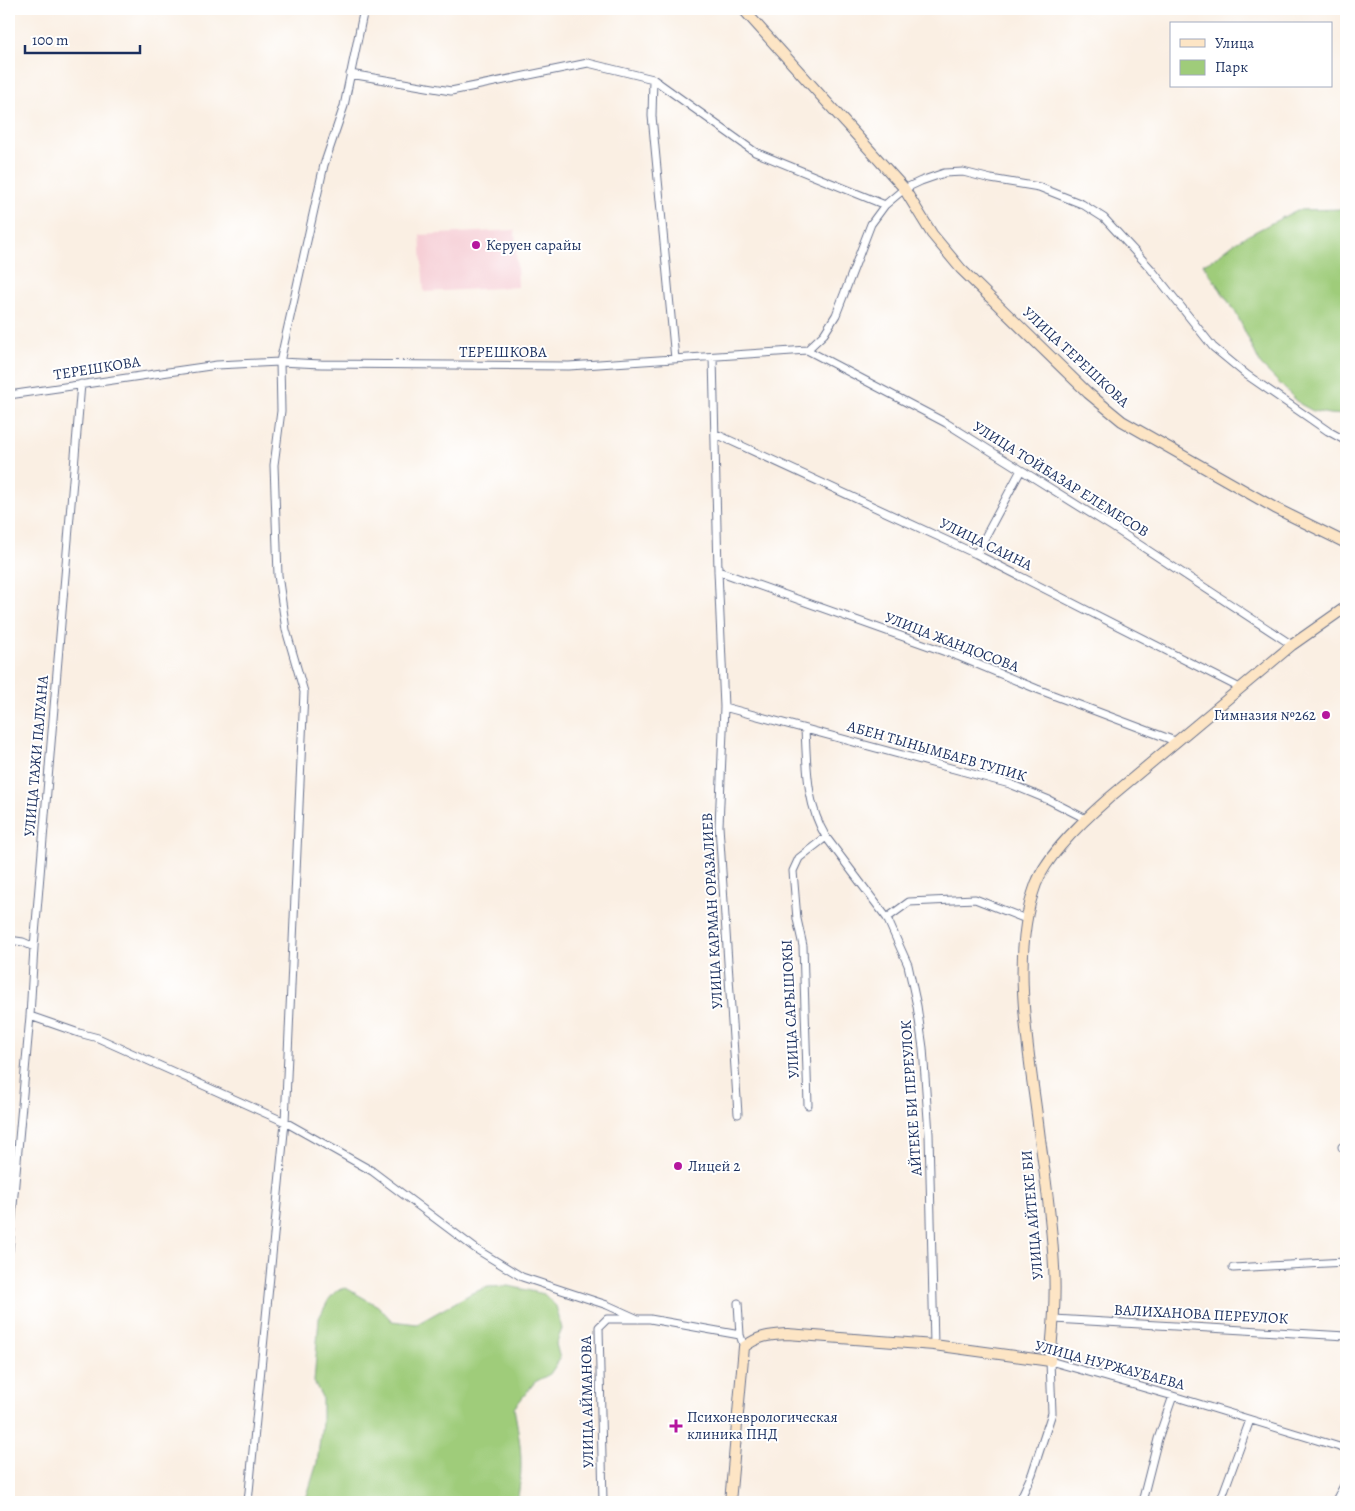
<svg xmlns="http://www.w3.org/2000/svg" width="1355" height="1511" viewBox="0 0 1355 1511" font-family="Alegreya,serif">
  <rect width="100%" height="100%" fill="#fff"/>
  <filter id="ink" filterUnits="userSpaceOnUse"><feTurbulence type="fractalNoise" baseFrequency=".02" numOctaves="2"/><feDisplacementMap in="SourceGraphic" scale="10" xChannelSelector="R" yChannelSelector="G"/><feConvolveMatrix kernelMatrix="1 2 1 2 8 2 1 2 1" color-interpolation-filters="sRGB"/></filter>
  <filter id="wash" filterUnits="userSpaceOnUse"><feTurbulence type="fractalNoise" baseFrequency=".0096" numOctaves="4" result="noise"/><feDisplacementMap in="SourceGraphic" scale="20" xChannelSelector="R" yChannelSelector="G"/><feGaussianBlur stdDeviation="1.12" result="paint"/><feColorMatrix in="noise" values="0 0 0 0 0 0 0 0 0 0 0 0 0 0 0 0 0 1.4 0 .05"/><feComposite in="paint" operator="in"/></filter>
  <g filter="url(#wash)">
    <rect width="100%" height="100%" fill="#faefe3"/>
    <!-- built -->
    <path fill="#f6cfd6" d="M515,230l3,57 -94,5 -4,-57z"/>
    <!-- green -->
    <path fill="#9fcc7a" stroke="#5d7e6c" d="M1346,209v206l-17,-1 -16,-3 -13,-7 -39,-39 -25,-52 -33,-49 12,-6 22,-17 60,-31z
      M509,1286l35,8 12,12 6,23 -6,15 4,15 -10,15 -15,8 -21,26c7,37 10,57 3,94h-212l12,-39 5,-40v-26l-8,-15 5,-64 10,-19 8,-9 9,-2 32,18 14,15 25,3 55,-31 16,-6z"/>
  </g>
  <g filter="url(#ink)">
    <g fill="none" stroke-linecap="round" stroke-linejoin="round">
      <!-- street casing -->
      <g stroke="#69728d" stroke-width="9">
        <path id="street" d="M350,74l101,17 137,-28 65,16 102,73 130,53
          M653,79l-1,37 23,243
          M807,350l139,73 168,105 178,117
          M713,357l5,214 6,136 -5,119 19,288
          M9,395l208,-30 63,-3 41,2 248,2 238,-16 17,-16 12,-19 35,-91 14,-19 19,-16 17,-8 23,-8 19,-1 28,7 48,8 43,17 22,14 47,51 62,78 34,28 81,56 18,10
          M716,434l260,120 264,134
          M976,554l45,-84
          M718,571l242,86 77,32 138,52
          M724,707l286,77 39,16 37,19
          M805,729c2,38 1,75 21,108l61,81 21,47 9,41 6,42 6,86 5,211
          M887,918l22,-16 66,-3 51,20
          M9,940l14,2 11,5
          M30,1016l49,17 19,5 187,84 87,49 104,78 46,28 85,28 31,14
          M808,1105l-5,-159 -6,-27 -4,-48 6,-13 27,-21
          M1342,1147h4
          M9,1250l21,-234 4,-69 47,-563
          M1233,1268l113,-6
          M738,1303l2,32 4,12
          M1054,1319l292,17
          M248,1502l37,-380 19,-430 -18,-62 -8,-55 -4,-110 7,-54 -1,-49 44,-197 20,-59 20,-97
          M603,1502l-4,-175 8,-8h43l90,16
          M1019,1502l13,-28 20,-61 -2,-52 123,35 173,53
          M1142,1502l16,-63 15,-43
          M1220,1502l30,-82
          M1335,1502l11,-20"/>
      </g>
      <!-- secondary casing -->
      <g stroke="#69728d" stroke-width="12">
        <path id="secondary" d="M743,9l160,178 29,47 29,35 127,124 34,28 153,87 71,35
          M730,1502l14,-155c14,-11 25,-12 43,-13l147,11 116,16c3,-31 6,-63 4,-94 -2,-43 -8,-86 -14,-128 -9,-79 -32,-179 -4,-255 12,-31 49,-65 73,-86l183,-153 54,-38"/>
      </g>
      <!-- street -->
      <use href="#street" stroke="#fff" stroke-width="7"/>
      <!-- secondary -->
      <use href="#secondary" stroke="#fde5c5" stroke-width="10"/>
    </g>
  </g>
  <!-- markers -->
  <g fill="#b5179e" stroke="#fff" stroke-width="2">
    <circle cx="476" cy="245" r="5"/>
    <circle cx="1326" cy="715" r="5"/>
    <circle cx="678" cy="1166" r="5"/>
    <path d="M673.5 1418.5h5v5h5v5h-5v5h-5v-5h-5v-5h5z"/>
  </g>
  <g text-anchor="middle" dominant-baseline="central" stroke-width="4" stroke-linejoin="round" paint-order="stroke">
    <!-- poi labels -->
    <g font-size="15" fill="#1b2f5e" stroke="#fff" text-anchor="start">
      <text x="486" y="245">Керуен сарайы</text>
      <text x="1316" y="715" text-anchor="end">Гимназия №262</text>
      <text x="688" y="1166">Лицей 2</text>
      <text x="687" y="1417">Психоневрологическая<tspan x="687" dy="17">клиника ПНД</tspan></text>
    </g>
    <!-- street labels -->
    <g font-size="15" fill="#1b2f5e" stroke="#fff">
      <text x="503" y="352">ТЕРЕШКОВА</text>
      <text transform="translate(1076 357) rotate(43)">УЛИЦА ТЕРЕШКОВА</text>
      <text transform="translate(97 368) rotate(-9)">ТЕРЕШКОВА</text>
      <text transform="translate(1061 479) rotate(32)">УЛИЦА ТОЙБАЗАР ЕЛЕМЕСОВ</text>
      <text transform="translate(986 544) rotate(26)">УЛИЦА САИНА</text>
      <text transform="translate(952 642) rotate(21)">УЛИЦА ЖАНДОСОВА</text>
      <text transform="translate(937 751) rotate(16)">АБЕН ТЫНЫМБАЕВ ТУПИК</text>
      <text transform="translate(36 756) rotate(-85)">УЛИЦА ТАЖИ ПАЛУАНА</text>
      <text transform="translate(712 911) rotate(-93)">УЛИЦА КАРМАН ОРАЗАЛИЕВ</text>
      <text transform="translate(790 1009) rotate(-93)">УЛИЦА САРЫШОКЫ</text>
      <text transform="translate(911 1098) rotate(-94)">АЙТЕКЕ БИ ПЕРЕУЛОК</text>
      <text transform="translate(1032 1215) rotate(-95)">УЛИЦА АЙТЕКЕ БИ</text>
      <text transform="translate(1201 1314) rotate(3)">ВАЛИХАНОВА ПЕРЕУЛОК</text>
      <text transform="translate(1110 1365) rotate(15)">УЛИЦА НУРЖАУБАЕВА</text>
      <text transform="translate(587 1402) rotate(-91)">УЛИЦА АЙМАНОВА</text>
    </g>
  </g>
  <!-- margin -->
  <rect width="1355" height="1511" fill="none" stroke="#fff" stroke-width="30"/>
  <!-- legend -->
  <rect x="1170" y="22" width="162" height="65" fill="#ffffff" stroke="#a4acbf"/>
  <rect x="1180" y="39" width="25" height="8" fill="#fde5c5" stroke="#a4acbf"/>
  <text x="1215" y="48" font-size="15" fill="#1b2f5e">Улица</text>
  <rect x="1180" y="60" width="25" height="15" fill="#9fcc7a" stroke="#a4acbf"/>
  <text x="1215" y="72" font-size="15" fill="#1b2f5e">Парк</text>
  <!-- scale -->
  <path d="M25 45v8h115v-8" fill="none" stroke="#1b2f5e" stroke-width="2.5"/>
  <text x="32" y="45" font-size="15" fill="#1b2f5e" stroke="#ffffff" stroke-width="4" paint-order="stroke">100 m</text>
</svg>
